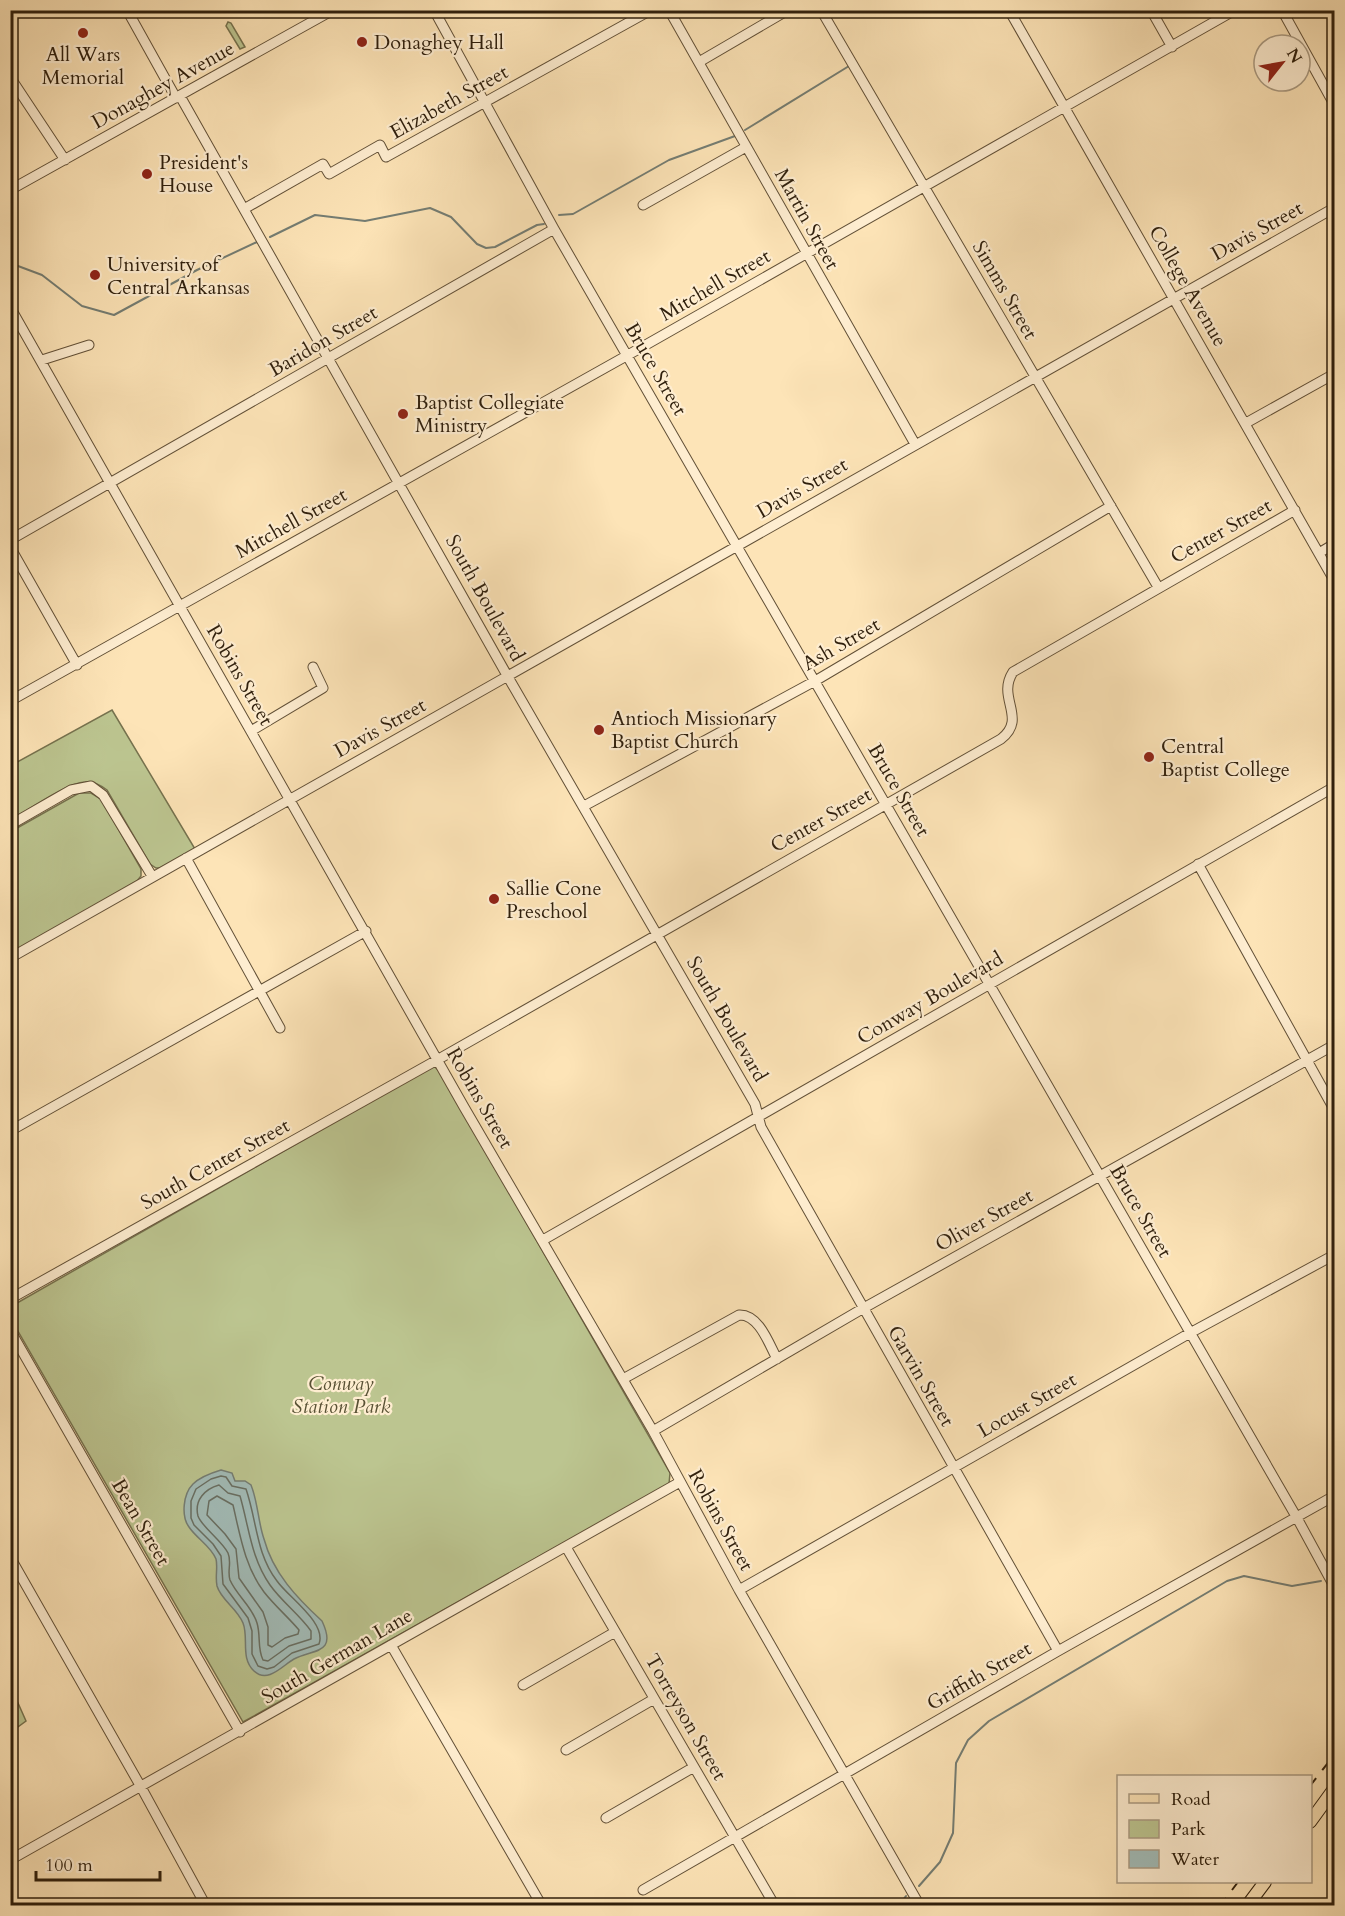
<svg xmlns="http://www.w3.org/2000/svg" width="1345" height="1916" viewBox="0 0 1345 1916" font-family="Cardo,serif">
  <rect width="100%" height="100%" fill="#fde4b7"/>
  <filter id="stains"><feTurbulence type="fractalNoise" baseFrequency=".00333" numOctaves="4"/><feColorMatrix values="0 0 0 0 .2 0 0 0 0 .09 0 0 0 0 .02 0 0 0 .5 -.17"/></filter>
  <radialGradient id="worn" r=".72"><stop offset=".6" stop-color="#630" stop-opacity="0"/><stop offset="1" stop-color="#630" stop-opacity=".3"/></radialGradient>
  <!-- green -->
  <path fill="#bcc590" stroke="#76724e" stroke-width="1.5" d="M228,22l3,1 14,24 -5,2 -14,-23z
    M112,710l83,139 -35,19h-4l-6,-4 -43,-74c-7,-5 -14,-9 -22,-8 -17,0 -58,29 -74,38l-1,-54z
    M79,793h12l10,6 40,70v7l-4,5 -126,73 -1,-122z
    M431,1067h4l5,5 230,401 -1,11 -426,238 -232,-403 -1,-12z
    M10,1685l16,36 -15,11h-1z"/>
  <!-- water -->
  <path fill="#a2bcb8" stroke="#747d73" stroke-width="1.5" d="M221,1470l11,3 3,8h10l6,4c7,17 7,37 13,54 9,34 33,59 58,82 16,34 -10,28 -28,38 -11,6 -26,25 -40,12 -14,-13 -5,-33 -11,-48 -6,-15 -22,-23 -26,-37 -2,-9 1,-19 -1,-27 -5,-13 -20,-21 -27,-32 -8,-11 -6,-33 4,-43 7,-7 18,-11 28,-14z"/>
  <g fill="none" stroke-linecap="round" stroke-linejoin="round">
    <!-- shore -->
    <path stroke="#686e62" stroke-width="1.5" d="M221,1476l5,1 6,9 14,3c11,32 10,65 31,92 11,16 50,42 42,63l-27,9 -18,14 -7,2 -9,-3 -6,-12v-23l-4,-13 -25,-34 -2,-28 -8,-12 -19,-19 -3,-7v-17l5,-12 15,-10z
      M219,1485l9,8 12,3c9,31 11,62 30,89 12,17 29,29 41,46v8l-22,7 -21,15 -5,-1c-6,-12 -2,-24 -6,-37 -5,-17 -20,-27 -27,-43 -3,-9 2,-18 -2,-27 -6,-12 -27,-27 -30,-37 -4,-16 7,-27 21,-31z
      M217,1496l16,9c7,30 12,62 31,87 11,14 24,25 35,38l-1,4 -13,4 -13,9 -4,-2v-18l-5,-15 -24,-34 -3,-29 -11,-15 -18,-19 2,-14z"/>
    <!-- stream -->
    <path stroke="#747d73" stroke-width="2" d="M745,130l104,-64
      M559,215l14,-1 96,-54 66,-24
      M270,237l45,-22 50,6 65,-13 21,9 26,27 9,4 9,-1 42,-22 7,-1
      M10,263l32,12 40,31 32,9 83,-45 60,-28
      M919,1886l21,-24 13,-29 3,-70 12,-23 21,-19 238,-140 17,-5 48,10 29,-5
      M898,1906l8,-10"/>
    <!-- minor casing -->
    <g stroke="#625037" stroke-width="11">
      <path id="minor" d="M127,10l49,88
        M434,10l120,219 743,1289 37,68
        M669,10l246,434
        M821,10l337,577
        M1009,10l325,570
        M1151,10l21,37
        M1282,10l52,94
        M699,62l89,-52
        M10,77l55,83
        M180,96l328,581 247,427 6,23 297,524
        M10,190l323,-180
        M643,205l103,-58
        M244,209l79,-45 6,10 51,-29 6,12 265,-147
        M10,307l454,800 189,324 86,159 181,316
        M42,360l47,-15
        M1246,423l88,-49
        M10,540l544,-311
        M10,547l67,118
        M1319,553l15,-9
        M10,701l618,-346 607,-345
        M251,731l72,-43 -10,-21
        M584,806l231,-125 296,-175
        M10,825l61,-35 20,-4 12,9 49,81
        M186,858l94,170
        M1198,864l136,245
        M10,958l1324,-750
        M10,1131l356,-200
        M543,1240l791,-453
        M10,1299l427,-239 564,-321c27,-21 -5,-41 12,-67l282,-162
        M10,1330l230,402
        M623,1379l116,-64c20,-1 30,29 38,44
        M653,1431l209,-122 472,-264
        M566,1547l209,359
        M10,1557l131,230 65,119
        M739,1590l451,-257 144,-78
        M391,1645l151,261
        M523,1685l92,-53
        M566,1750l88,-51
        M606,1818l88,-51
        M10,1860l670,-378
        M643,1890l415,-239 276,-155"/>
    </g>
    <!-- major casing -->
    <g stroke="#2f1f0c" stroke-width="14">
      <path id="major" d="M1310,1822l24,-33
        M1247,1906l18,-24"/>
    </g>
    <!-- minor -->
    <use href="#minor" stroke="#feedd0" stroke-width="9"/>
    <!-- major -->
    <use href="#major" stroke="#fde4b7" stroke-width="12"/>
    <!-- rail -->
    <path stroke="#2f1f0c" stroke-width="2" stroke-dasharray="10 10" stroke-linecap="butt" d="M1310,1786l24,-31
      M1220,1906l18,-24"/>
  </g>
  <!-- markers -->
  <g fill="#8f2418" stroke="#feedd0" stroke-width="2">
    <circle cx="83" cy="33" r="6"/>
    <circle cx="362" cy="42" r="6"/>
    <circle cx="147" cy="174" r="6"/>
    <circle cx="95" cy="275" r="6"/>
    <circle cx="403" cy="414" r="6"/>
    <circle cx="599" cy="730" r="6"/>
    <circle cx="1149" cy="757" r="6"/>
    <circle cx="494" cy="899" r="6"/>
  </g>
  <g text-anchor="middle" dominant-baseline="central" stroke-width="4.5" stroke-linejoin="round" paint-order="stroke">
    <!-- poi labels -->
    <g font-size="20" fill="#2f1f0c" stroke="#feedd0" text-anchor="start">
      <text x="374" y="42">Donaghey Hall</text>
      <text x="83" y="54" text-anchor="middle">All Wars<tspan x="83" dy="23">Memorial</tspan></text>
      <text x="159" y="162">President's<tspan x="159" dy="23">House</tspan></text>
      <text x="107" y="264">University of<tspan x="107" dy="23">Central Arkansas</tspan></text>
      <text x="415" y="402">Baptist Collegiate<tspan x="415" dy="23">Ministry</tspan></text>
      <text x="611" y="718">Antioch Missionary<tspan x="611" dy="23">Baptist Church</tspan></text>
      <text x="1161" y="746">Central<tspan x="1161" dy="23">Baptist College</tspan></text>
      <text x="506" y="888">Sallie Cone<tspan x="506" dy="23">Preschool</tspan></text>
    </g>
    <!-- street labels -->
    <g font-size="20" fill="#2f1f0c" stroke="#feedd0">
      <text transform="translate(163 85) rotate(-29)">Donaghey Avenue</text>
      <text transform="translate(449 102) rotate(-29)">Elizabeth Street</text>
      <text transform="translate(807 219) rotate(61)">Martin Street</text>
      <text transform="translate(1257 231) rotate(-29)">Davis Street</text>
      <text transform="translate(715 285) rotate(-30)">Mitchell Street</text>
      <text transform="translate(1188 286) rotate(60)">College Avenue</text>
      <text transform="translate(1005 290) rotate(60)">Simms Street</text>
      <text transform="translate(323 341) rotate(-30)">Baridon Street</text>
      <text transform="translate(656 369) rotate(60)">Bruce Street</text>
      <text transform="translate(802 488) rotate(-30)">Davis Street</text>
      <text transform="translate(291 523) rotate(-29)">Mitchell Street</text>
      <text transform="translate(1221 531) rotate(-29)">Center Street</text>
      <text transform="translate(485 598) rotate(61)">South Boulevard</text>
      <text transform="translate(841 644) rotate(-30)">Ash Street</text>
      <text transform="translate(240 675) rotate(60)">Robins Street</text>
      <text transform="translate(380 728) rotate(-29)">Davis Street</text>
      <text transform="translate(899 790) rotate(60)">Bruce Street</text>
      <text transform="translate(821 820) rotate(-29)">Center Street</text>
      <text transform="translate(930 998) rotate(-30)">Conway Boulevard</text>
      <text transform="translate(727 1019) rotate(60)">South Boulevard</text>
      <text transform="translate(480 1098) rotate(60)">Robins Street</text>
      <text transform="translate(215 1164) rotate(-29)">South Center Street</text>
      <text transform="translate(1141 1211) rotate(60)">Bruce Street</text>
      <text transform="translate(984 1220) rotate(-29)">Oliver Street</text>
      <text transform="translate(921 1376) rotate(60)">Garvin Street</text>
      <text transform="translate(1027 1405) rotate(-30)">Locust Street</text>
      <text transform="translate(721 1520) rotate(61)">Robins Street</text>
      <text transform="translate(141 1522) rotate(60)">Bean Street</text>
      <text transform="translate(337 1656) rotate(-30)">South German Lane</text>
      <text transform="translate(979 1676) rotate(-30)">Griffith Street</text>
      <text transform="translate(686 1717) rotate(60)">Torreyson Street</text>
    </g>
    <!-- park labels -->
    <g font-size="20" font-style="italic" fill="#595134" stroke="#feedd0">
      <text x="341" y="1383">Conway<tspan x="341" dy="23">Station Park</tspan></text>
    </g>
  </g>
  <!-- margin -->
  <rect width="1345" height="1916" fill="none" stroke="#fde4b7" stroke-width="36"/>
  <rect x="12" y="12" width="1321" height="1892" fill="none" stroke="#2f1f0c" stroke-width="3"/>
  <rect x="18" y="18" width="1309" height="1880" fill="none" stroke="#2f1f0c" stroke-width="1.5"/>
  <!-- legend -->
  <rect x="1117" y="1775" width="195" height="108" fill="#feedd0" stroke="#ab9b82" stroke-width="1.5"/>
  <rect x="1129" y="1794" width="30" height="9" fill="#fde4b7" stroke="#ab9b82" stroke-width="1.5"/>
  <text x="1171" y="1805" font-size="18" fill="#2f1f0c">Road</text>
  <rect x="1129" y="1820" width="30" height="18" fill="#bcc590" stroke="#ab9b82" stroke-width="1.5"/>
  <text x="1171" y="1835" font-size="18" fill="#2f1f0c">Park</text>
  <rect x="1129" y="1850" width="30" height="18" fill="#a2bcb8" stroke="#ab9b82" stroke-width="1.5"/>
  <text x="1171" y="1865" font-size="18" fill="#2f1f0c">Water</text>
  <!-- north arrow -->
  <g transform="translate(1282 63) rotate(59)"><circle r="28" fill="#feedd0" stroke="#ab9b82" stroke-width="1.5"/>
  <path d="M0-4.5L10 22L0 15L-10 22Z" fill="#8f2418"/>
  <text y="-9" font-size="16" font-weight="bold" text-anchor="middle" fill="#2f1f0c">N</text>
  </g>
  <!-- scale -->
  <path d="M36 1871v9h124v-9" fill="none" stroke="#2f1f0c" stroke-width="3"/>
  <text x="45" y="1871" font-size="18" fill="#2f1f0c" stroke="#feedd0" stroke-width="4.5" paint-order="stroke">100 m</text>
  <rect width="100%" height="100%" filter="url(#stains)"/>
  <rect width="100%" height="100%" fill="url(#worn)"/>
</svg>
